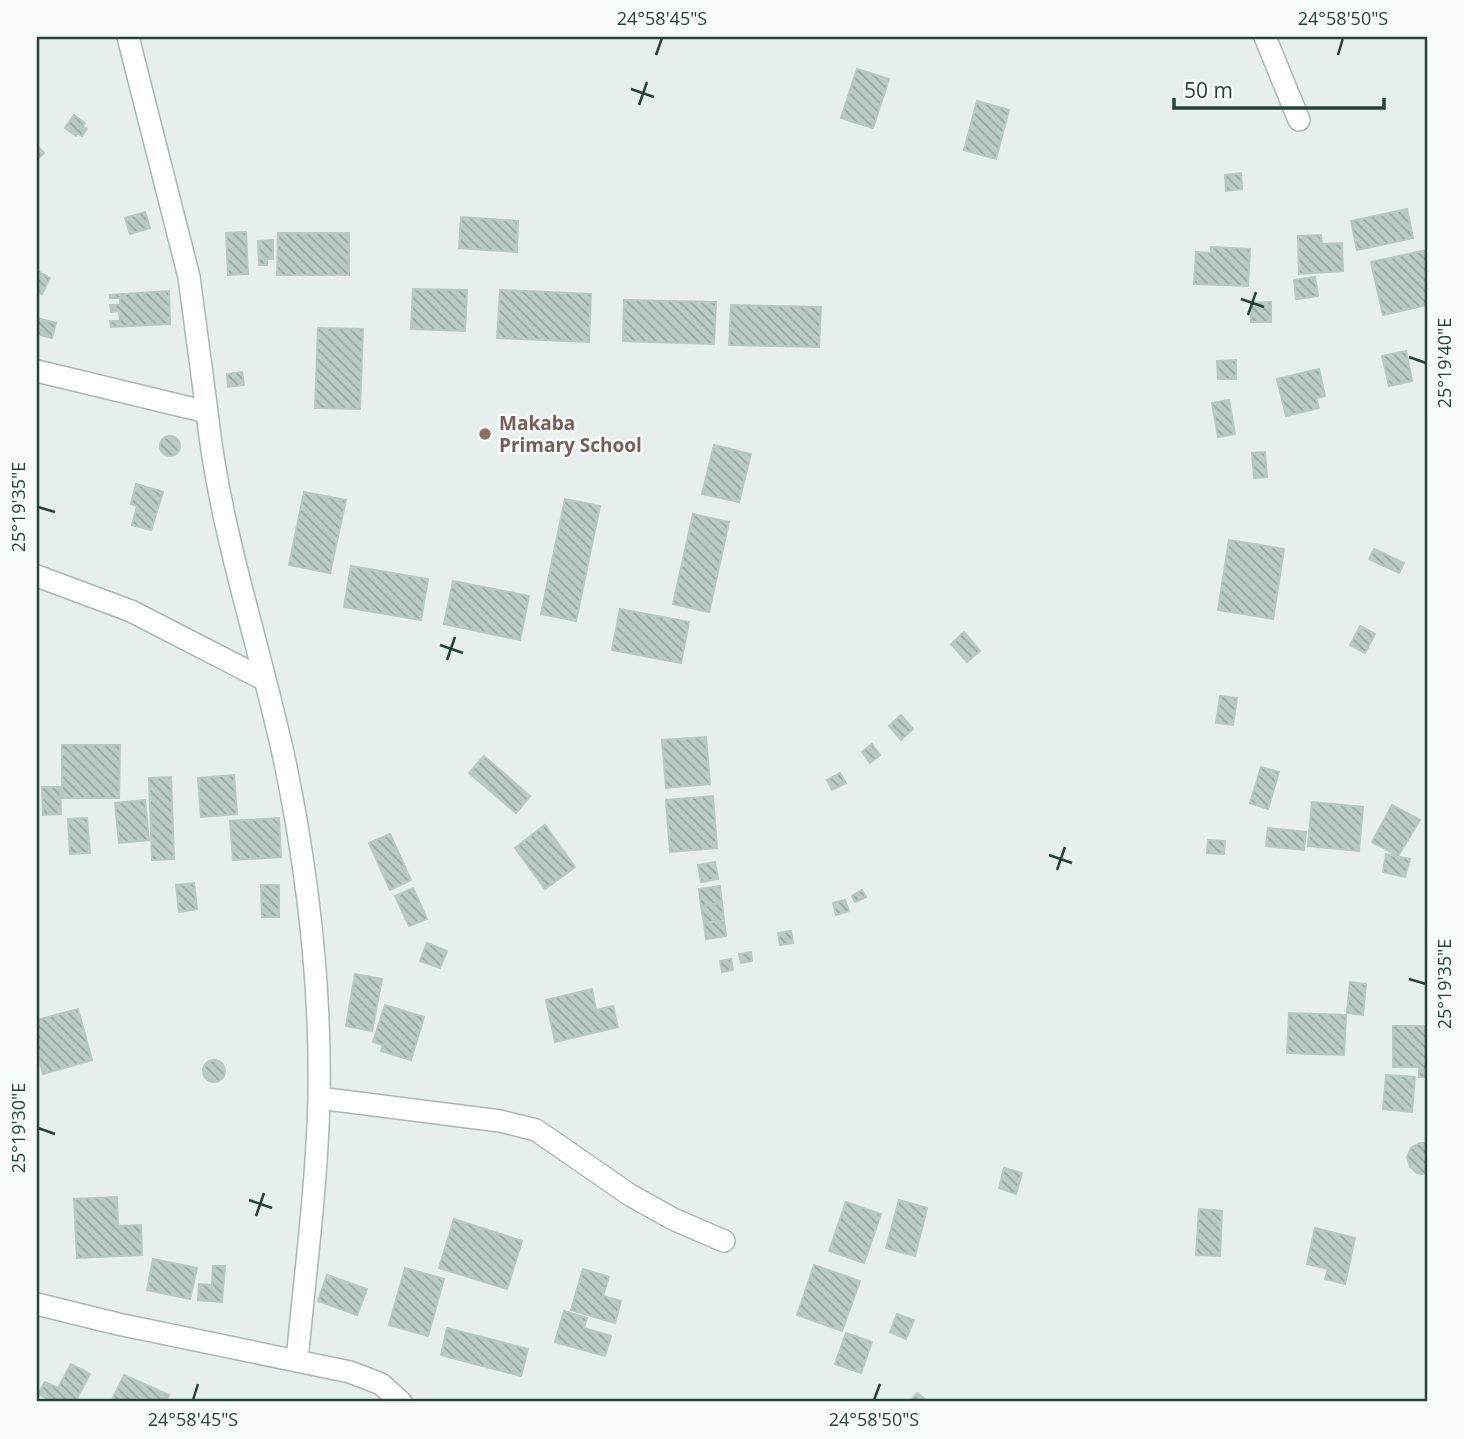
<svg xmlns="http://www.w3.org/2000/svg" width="1464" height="1439" viewBox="0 0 1464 1439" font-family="'Open Sans',sans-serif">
  <defs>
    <pattern id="building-back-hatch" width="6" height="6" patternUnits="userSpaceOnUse" patternTransform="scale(1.75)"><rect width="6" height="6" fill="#bbcac4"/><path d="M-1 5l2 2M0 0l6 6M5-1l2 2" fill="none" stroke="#98a6a0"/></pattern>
  </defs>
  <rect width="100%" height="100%" fill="#e6efeb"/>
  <!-- building -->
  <path fill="url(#building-back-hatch)" stroke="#b8c9c2" stroke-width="2" d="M857,69l32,10 -16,49 -32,-10z
    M977,101l32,9 -13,49 -32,-9z
    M74,115l11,8 -3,3 5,3 -5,7 -5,-3 -1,3 -11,-8z
    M37,146l7,7 -7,7z
    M1241,173l1,16 -16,2 -1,-16z
    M1407,209l6,29 -56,12 -6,-29z
    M145,212l5,16 -20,6 -5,-16z
    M461,217l57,4 -1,31 -58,-4z
    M246,232l2,42 -20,1 -2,-42z
    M278,233h71v42h-72z
    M1321,235l1,9 20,-1 1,28 -44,3 -1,-38z
    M273,240v19h-6v6h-8l-1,-24z
    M1211,247l39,2 -2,37 -54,-2 2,-32 15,1z
    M1427,250v55l-44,10 -12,-53z
    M37,271l13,7 -8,16 -5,-3z
    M1315,277l3,19 -22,3 -2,-19z
    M413,289l54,1 -2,41 -54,-2z
    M500,290l91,4 -2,48 -92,-4z
    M169,291l1,33 -59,3 -1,-6h10l-1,-10 -8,1 -1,-7h10v-7h-10v-3z
    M624,300l92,2 -2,42 -91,-3z
    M1271,302v20h-20v-19z
    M731,305l90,2 -2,40 -90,-2z
    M37,318l19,5 -4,15 -15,-4z
    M318,328l45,1 -3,80 -45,-1z
    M1406,351l6,30 -23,5 -7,-30z
    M1236,360v19h-18l-1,-18z
    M1319,369l6,27 -9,2 3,10 -33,8 -9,-37z
    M242,372l2,13 -16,2 -1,-13z
    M1229,400l6,34 -17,3 -6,-34z
    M160 446a10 10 0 1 1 20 0a10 10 0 1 1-20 0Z
    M714,445l37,9 -12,48 -37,-8z
    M1265,452l2,25 -13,1 -2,-25z
    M136,484l27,8 -12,38 -19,-5 5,-19 -6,-2z
    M304,492l42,8 -16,73 -41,-8z
    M565,499l35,7 -24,115 -35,-7z
    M693,514l36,8 -20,90 -36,-8z
    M1229,540l55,9 -11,70 -55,-9z
    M1374,549l30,14 -5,10 -30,-14z
    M351,566l77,13 -7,41 -77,-13z
    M453,581l76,15 -9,44 -76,-16z
    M620,609l69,13 -8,41 -69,-13z
    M1360,626l15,8 -10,19 -15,-8z
    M964,632l16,19 -13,11 -16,-18z
    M1220,696l17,2 -4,27 -17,-2z
    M901,715l12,14 -12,11 -12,-14z
    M706,737l4,47 -44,4 -4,-48z
    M872,744l8,11 -10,8 -8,-11z
    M62,745h58l-1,53h-57z
    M484,756l46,40 -14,17 -47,-40z
    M1261,767l18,5 -11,37 -18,-6z
    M840,773l6,10 -14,7 -5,-10z
    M234,775l3,39 -36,3 -3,-39z
    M171,777l3,82 -22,1 -3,-82z
    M42,787h18l1,27 -18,1z
    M713,796l4,52 -47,4 -4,-52z
    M145,800l4,40 -30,3 -4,-40z
    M1312,802l51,5 -4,44 -51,-5z
    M1392,805l28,15 -22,36 -26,-14z
    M87,818l3,35 -20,1 -2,-35z
    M279,818l2,39 -48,3 -3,-39z
    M545,825l30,42 -30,22 -30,-41z
    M1268,828l38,4 -2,18 -38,-4z
    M390,834l21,46 -21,10 -21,-47z
    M1208,840l17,1 -1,13 -17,-1z
    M1386,854l24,5 -5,18 -22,-5z
    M715,862l3,17 -17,3 -3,-17z
    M194,883l3,26 -18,3 -3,-27z
    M261,885h18v32h-17z
    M720,886l2,17 -21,3 -2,-17z
    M413,888l14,31 -18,7 -14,-30z
    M862,890l4,7 -11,5 -3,-6z
    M845,900l4,11 -13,4 -3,-12z
    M722,903l2,17 -20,3 -3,-17z
    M724,920l2,16 -20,3 -2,-16z
    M791,931l2,12 -13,2 -2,-12z
    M427,943l20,8 -7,17 -20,-7z
    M751,952l1,9 -11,2 -2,-9z
    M731,959l2,11 -11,2 -2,-11z
    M355,974l27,5 -10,52 -26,-5z
    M1350,982l16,2 -3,31 -16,-2z
    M592,989l4,21 17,-4 5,21 -63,15 -9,-42z
    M385,1005l39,12 -13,43 -30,-9 2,-6 -10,-3z
    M78,1009l14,51 -49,14 -6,-24v-30z
    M1289,1013l57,2 -2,40 -57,-2z
    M1393,1026h34v51h-8v-10h-26z
    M203 1071a11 11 0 1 1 22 0a11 11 0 1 1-22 0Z
    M1386,1075l29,2 -3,35 -29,-3z
    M1420,1143h7v30l-5,1 -5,-1 -7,-6 -3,-10 4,-9z
    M1004,1168l18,5 -6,21 -17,-6z
    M117,1197l1,29 23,-1 1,30 -65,3 -3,-59z
    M899,1200l28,8 -12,48 -29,-8z
    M846,1202l35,12 -17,49 -35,-12z
    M1199,1209l23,2 -2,45 -24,-1z
    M454,1219l68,22 -15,48 -68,-21z
    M1315,1228l40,10 -10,46 -20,-5 3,-10 -21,-5z
    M153,1259l44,9 -7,31 -43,-9z
    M814,1265l46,16 -18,50 -45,-16z
    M213,1266h12l-3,36 -24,-2 1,-16 13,1z
    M405,1268l39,11 -16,57 -39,-11z
    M583,1269l26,8 -6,19 18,5 -6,22 -44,-13z
    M327,1275l40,14 -10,26 -39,-14z
    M564,1311l23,7 -3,10 27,8 -6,20 -50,-14z
    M897,1314l17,6 -8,19 -16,-7z
    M447,1328l81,21 -7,27 -80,-21z
    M846,1333l26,9 -11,31 -26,-9z
    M71,1364l19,10 -15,28h-20l-17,-8 7,-12 13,6z
    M124,1375l45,20 -3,7h-55z
    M917,1393l12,9h-19z"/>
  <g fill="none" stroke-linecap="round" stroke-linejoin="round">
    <!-- minor casing -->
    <g stroke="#a8b8b2" stroke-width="24">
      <path id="minor" d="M128,37l61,240 18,135
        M1265,37l34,83
        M37,371l170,41c13,122 54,236 79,355 22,108 35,221 33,331 -2,87 -14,176 -22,263
        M37,576l94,35 134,69
        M319,1098l181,23 36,9 94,65 43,24 51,22
        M37,1304l81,20 232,48 31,12 20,18"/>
    </g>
    <!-- minor -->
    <use href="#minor" stroke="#fff" stroke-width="21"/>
  </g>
  <!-- ticks -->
  <path fill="none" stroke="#24423a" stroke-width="2.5" d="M656,55l6,-17M1338,55l5,-17M631,89l23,8M639,105l8,-23M1241,299l23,8M1248,315l8,-23M1409,357l17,6M38,507l17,5M440,645l23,8M447,660l8,-23M1049,855l23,8M1057,870l8,-23M1409,979l17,5M38,1128l17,6M249,1200l23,8M256,1216l8,-23M193,1400l5,-16M874,1400l6,-16"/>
  <!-- markers -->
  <circle fill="#8d6e63" stroke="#f7fbf9" stroke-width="2.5" cx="485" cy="434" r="7"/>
  <g text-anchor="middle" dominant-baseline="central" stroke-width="5" stroke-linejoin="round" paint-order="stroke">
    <!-- education labels -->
    <g font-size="19" font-weight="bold" fill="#785e54" stroke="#f7fbf9" text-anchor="start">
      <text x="499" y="423">Makaba<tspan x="499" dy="22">Primary School</tspan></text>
    </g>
  </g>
  <!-- border -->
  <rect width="1464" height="1439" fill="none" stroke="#f7fbf9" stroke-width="77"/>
  <!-- scale -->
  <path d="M1174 98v10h210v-10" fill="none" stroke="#24423a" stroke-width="3.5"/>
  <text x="1184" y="98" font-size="21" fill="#24423a" stroke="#f7fbf9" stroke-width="5" paint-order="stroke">50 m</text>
  <rect x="38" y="38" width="1388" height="1362" fill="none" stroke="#24423a" stroke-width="2.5"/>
  <g font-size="18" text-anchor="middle" fill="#24423a">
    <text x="662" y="25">24°58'45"S</text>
    <text x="1343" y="25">24°58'50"S</text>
    <text transform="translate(1445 363) rotate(-90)" y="6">25°19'40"E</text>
    <text transform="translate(19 507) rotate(-90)" y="6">25°19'35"E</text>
    <text transform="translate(1445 984) rotate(-90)" y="6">25°19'35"E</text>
    <text transform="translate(19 1128) rotate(-90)" y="6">25°19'30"E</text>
    <text x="193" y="1426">24°58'45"S</text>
    <text x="874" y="1426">24°58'50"S</text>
  </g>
</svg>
